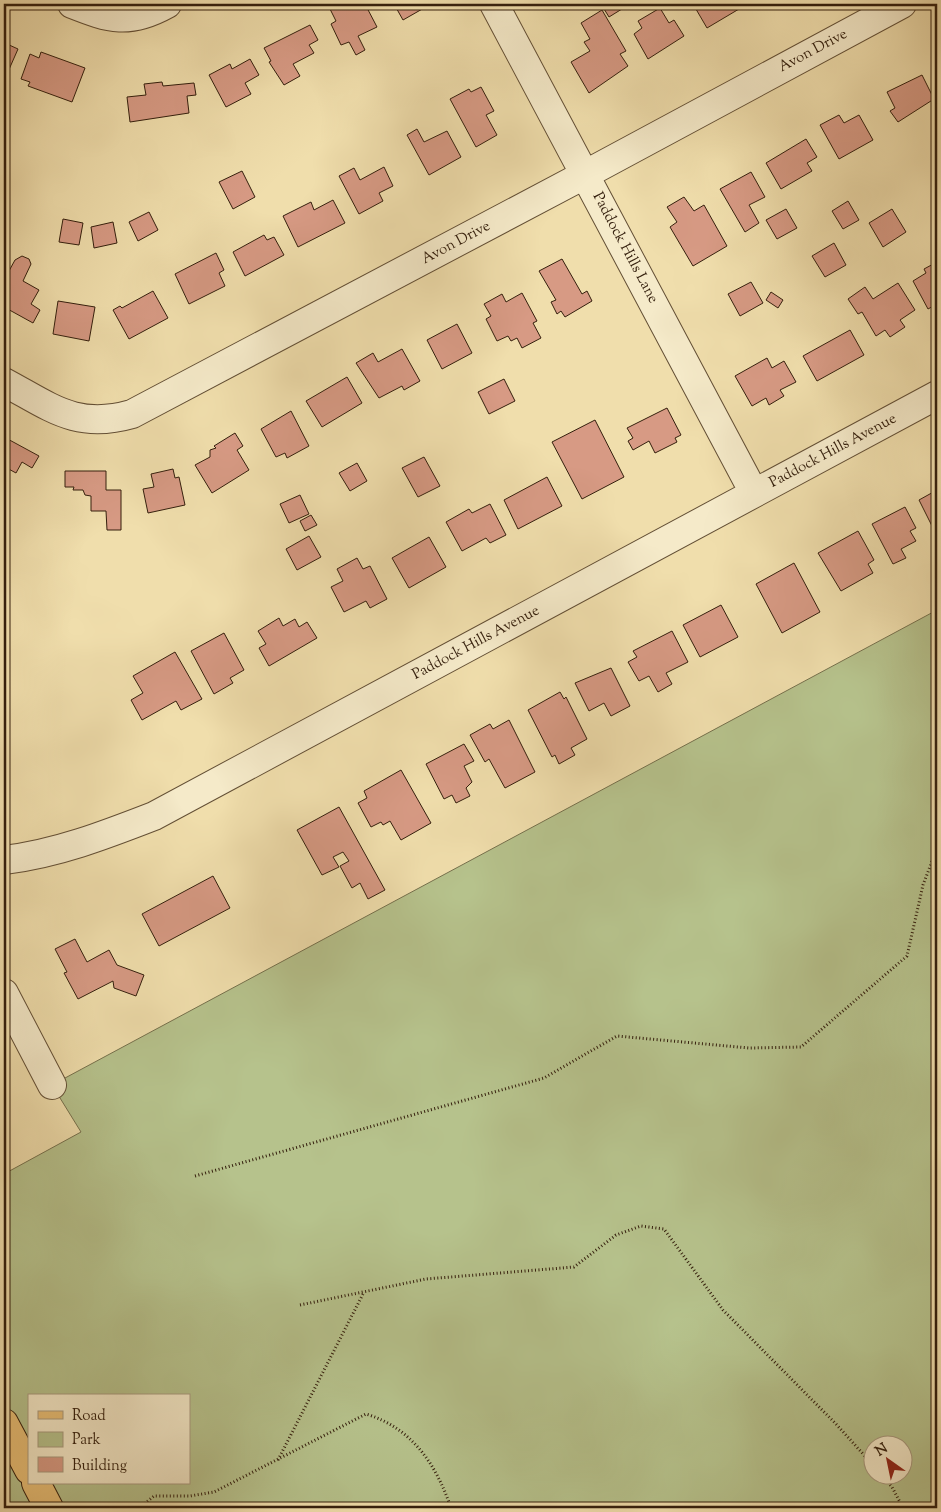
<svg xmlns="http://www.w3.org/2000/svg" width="941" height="1512" viewBox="0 0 941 1512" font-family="'Sorts Mill Goudy',serif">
  <rect width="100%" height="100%" fill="#f0deac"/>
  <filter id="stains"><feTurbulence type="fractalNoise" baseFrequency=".004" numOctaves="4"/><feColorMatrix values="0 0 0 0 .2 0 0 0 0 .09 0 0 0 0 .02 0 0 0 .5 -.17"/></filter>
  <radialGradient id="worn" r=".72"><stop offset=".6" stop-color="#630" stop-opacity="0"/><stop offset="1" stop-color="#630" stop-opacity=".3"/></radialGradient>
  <!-- green -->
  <path fill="#b6c28c" stroke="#75704c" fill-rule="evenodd" d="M937,610v898h-933v-334l77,-42 -29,-47zM29,1396h160v87h-160zM874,1444h30v30h-30z"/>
  <!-- building -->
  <path fill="#d79a84" stroke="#341f0d" d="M341,4h9l1,3 6,-3h8l12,23 -19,9 7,14 -9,5 -7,-13 -8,3 -10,-21 5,-3 -6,-12z
    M394,4h37l-28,16z
    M601,4h29l-21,13z
    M693,4h42l4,5 -32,19z
    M660,8l9,15 5,-3 10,16 -36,23 -14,-25 8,-6 -4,-7z
    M602,10l24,41 -6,3 8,12 -39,27 -18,-31 19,-11 -6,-9 6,-3 -9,-16z
    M310,25l8,15 -9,5 5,8 -21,11 7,12 -16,9 -15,-23 2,-1 -7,-13z
    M4,40l4,2 -1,2 11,5 -11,25 -3,-2z
    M41,52l44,16 -13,34 -44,-16 2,-4 -9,-3 9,-25 9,4z
    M250,59l9,16 -14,8 6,11 -25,13 -17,-32 21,-11 2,5z
    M922,75l12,24 -36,23 -8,-11 5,-3 -8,-16z
    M162,82l1,4 31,-3 2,12 -9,1 2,17 -59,9 -3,-25 19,-2 -2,-11z
    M481,87l13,24 -8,4 11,20 -21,12 -26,-48 19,-10 2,3z
    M839,115l5,8 15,-8 14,25 -34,19 -19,-34z
    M417,129l7,13 23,-11 14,26 -32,18 -22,-40z
    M806,139l11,18 -10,6 5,8 -31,18 -15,-26z
    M384,167l9,19 -14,7 4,8 -24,13 -20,-38 15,-8 6,12z
    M242,171l13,26 -22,12 -14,-27z
    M751,172l14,25 -16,8 10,18 -14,9 -25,-43z
    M684,197l10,14 10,-6 23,41 -34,20 -23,-39 7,-5 -10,-15z
    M333,200l12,23 -47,24 -15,-31 28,-14 3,8z
    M848,201l11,19 -16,9 -11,-18z
    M786,209l11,19 -20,11 -11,-19z
    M892,209l14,23 -23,15 -14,-24z
    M149,212l9,18 -20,11 -9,-19z
    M63,219l20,4 -4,22 -20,-3z
    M113,222l4,21 -23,5 -3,-21z
    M264,235l3,5 7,-3 10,18 -39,21 -12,-24z
    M834,243l12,22 -21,12 -13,-21z
    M216,253l8,17 -5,3 6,13 -36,18 -14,-30z
    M22,256l7,3 2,5 -8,17 16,9 -8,14 9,6 -7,13 -29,-16v-27l11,-20z
    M562,259l20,35 5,-3 5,10 -27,16 -4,-6 -4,3 -6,-12 5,-2 -17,-29z
    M937,262v42l-9,5 -15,-28 13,-8 -2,-4z
    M751,282l12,21 -23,13 -12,-22z
    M898,283l17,27 -15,10 5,7 -15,10 -5,-7 -9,6 -14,-24 -4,2 -10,-15 17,-12 8,12z
    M153,291l15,27 -39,21 -16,-29 7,-4 2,2z
    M771,292l12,8 -5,8 -12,-8z
    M522,293l15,28 -4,2 8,15 -19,10 -5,-10 -6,3 -3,-5 -11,5 -11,-22 5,-3 -7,-12 18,-10 4,8z
    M58,301l37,6 -6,34 -36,-7z
    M457,324l15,29 -30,16 -15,-29z
    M850,330l14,25 -47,26 -14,-25z
    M402,349l18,32 -16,9 -2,-4 -23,12 -23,-35 17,-10 5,9z
    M767,358l5,10 12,-7 12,21 -16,8 4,6 -15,9 -3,-7 -14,8 -17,-30z
    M347,377l15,26 -40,24 -16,-26z
    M504,379l11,22 -26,13 -11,-22z
    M667,408l14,27 -6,3 2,4 -22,11 -6,-12 -16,9 -5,-9 5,-3 -6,-10z
    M291,411l18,35 -22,12 -2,-5 -9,4 -15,-28z
    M595,420l29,57 -42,22 -30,-57z
    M235,433l8,13 -6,4 12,20 -37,23 -17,-28 15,-8v-7l6,-2 -2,-2z
    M4,437l35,19 -7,12 -10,-6 -6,11 -11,-6 -1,3z
    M424,457l16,29 -22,11 -16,-29z
    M357,463l10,18 -17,10 -11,-18z
    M173,469l2,9 4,-1 6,28 -37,8 -5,-24 11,-2 -3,-13z
    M65,471h41v19h15v40h-14l-1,-19h-15v-15l-6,-1 -2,-5h-10l1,-3h-9z
    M547,477l15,29 -44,23 -14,-29z
    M937,490v35l-4,3 -14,-28z
    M300,495l9,19 -20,9 -9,-19z
    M490,504l16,31 -16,8 -4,-5 -24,13 -16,-29 23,-13 3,4z
    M905,507l11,21 -6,3 6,10 -15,8 5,9 -13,6 -21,-40z
    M311,515l6,10 -12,6 -5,-10z
    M858,531l16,29 -6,4 5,9 -32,18 -23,-38z
    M309,536l12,21 -24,13 -11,-21z
    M429,537l17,30 -37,21 -17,-30z
    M357,558l6,11 7,-3 17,33 -17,9 -4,-7 -22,11 -13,-25 12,-6 -6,-12z
    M794,563l26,49 -38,21 -26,-49z
    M721,605l17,32 -38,20 -17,-32z
    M279,618l4,8 12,-7 4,8 8,-5 10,16 -48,28 -10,-18 7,-4 -8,-13z
    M672,631l16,31 -22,11 6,11 -14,8 -9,-16 -10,5 -11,-19 9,-5 -4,-6z
    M224,633l20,37 -14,8 3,5 -19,11 -23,-43z
    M175,652l27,47 -21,11 -5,-9 -34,19 -11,-20 12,-7 -10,-17z
    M611,668l19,38 -19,10 -7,-13 -15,8 -14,-28z
    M560,692l4,7 2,-2 21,42 -16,9 4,7 -16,9 -4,-9 -3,2 -24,-47z
    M509,720l26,52 -30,16 -16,-29 -4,3 -15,-27 20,-11 3,5z
    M464,744l10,17 -10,5 8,16 -6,6 4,8 -14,7 -4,-8 -8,4 -18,-35z
    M401,770l30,53 -30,17 -11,-19 -7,4 -2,-3 -10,5 -13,-24 9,-5 -3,-7z
    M339,807l46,83 -17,9 -8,-16 -8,5 -12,-22 9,-5 -6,-9 -10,5 6,10 -17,8 -25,-45z
    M213,876l17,32 -71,38 -17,-32z
    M75,939l12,23 22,-12 8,15 27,10 -8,21 -22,-8 -1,-7 -35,18 -14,-26 3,-1 -12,-23z"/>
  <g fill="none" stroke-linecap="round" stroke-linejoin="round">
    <!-- minor casing -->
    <g stroke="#634f35" stroke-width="30">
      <path id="minor" d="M72,4c38,15 57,21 95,0
        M494,4l260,489
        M4,382c47,25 72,48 128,32l454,-240 316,-170
        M4,860c52,-6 101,-25 150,-44l783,-421
        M4,993l48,92"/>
    </g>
    <!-- primary casing -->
    <g stroke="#341f0d" stroke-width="30">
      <path id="primary" d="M4,1423l25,47
        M36,1483l13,25"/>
    </g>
    <!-- path -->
    <path stroke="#341f0d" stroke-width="3" stroke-dasharray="1 2.5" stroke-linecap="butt" d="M195,1176l349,-98 73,-42 132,12 52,-1 106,-91 16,-71 14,-37
      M300,1305l126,-26 148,-12 42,-32 25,-9 23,3 59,81 113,114 38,42
      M278,1460l86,-168
      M881,1474l11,13 11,21
      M139,1508l15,-12h36l24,-4 152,-78c46,14 70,50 85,94"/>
    <!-- minor -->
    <use href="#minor" stroke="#f5eac9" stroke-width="28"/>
    <!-- primary -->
    <use href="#primary" stroke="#e8bf76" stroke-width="28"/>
  </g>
  <g text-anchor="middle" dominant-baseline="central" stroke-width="4" stroke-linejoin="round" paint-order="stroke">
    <!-- street labels -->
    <g font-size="15" fill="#341f0d" stroke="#f5eac9">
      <text transform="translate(813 51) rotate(-28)">Avon Drive</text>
      <text transform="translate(456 243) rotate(-28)">Avon Drive</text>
      <text transform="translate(625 248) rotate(62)">Paddock Hills Lane</text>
      <text transform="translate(833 451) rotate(-28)">Paddock Hills Avenue</text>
      <text transform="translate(476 643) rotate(-28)">Paddock Hills Avenue</text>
    </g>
  </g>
  <!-- margin -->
  <rect width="941" height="1512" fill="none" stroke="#f0deac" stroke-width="20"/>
  <rect x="5" y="5" width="931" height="1502" fill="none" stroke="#341f0d" stroke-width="2.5"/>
  <rect x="10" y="10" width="921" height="1492" fill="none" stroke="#341f0d"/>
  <!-- legend -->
  <rect x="28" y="1394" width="162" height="90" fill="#f5eac9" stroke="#a8997e"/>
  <rect x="38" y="1411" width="25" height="8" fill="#e8bf76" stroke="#a8997e"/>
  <text x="72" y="1420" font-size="15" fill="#341f0d">Road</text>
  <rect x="38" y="1432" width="25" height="15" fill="#b6c28c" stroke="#a8997e"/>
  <text x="72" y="1444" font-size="15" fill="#341f0d">Park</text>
  <rect x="38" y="1457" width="25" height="15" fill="#d79a84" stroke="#a8997e"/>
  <text x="72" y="1470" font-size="15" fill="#341f0d">Building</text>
  <!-- north arrow -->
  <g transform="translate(888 1460) rotate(327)"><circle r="24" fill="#f5eac9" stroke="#a8997e"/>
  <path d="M0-4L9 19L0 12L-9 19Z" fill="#8f2418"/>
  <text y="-8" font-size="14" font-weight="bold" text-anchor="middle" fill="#341f0d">N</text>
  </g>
  <rect width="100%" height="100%" filter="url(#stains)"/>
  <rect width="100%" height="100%" fill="url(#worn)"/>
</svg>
